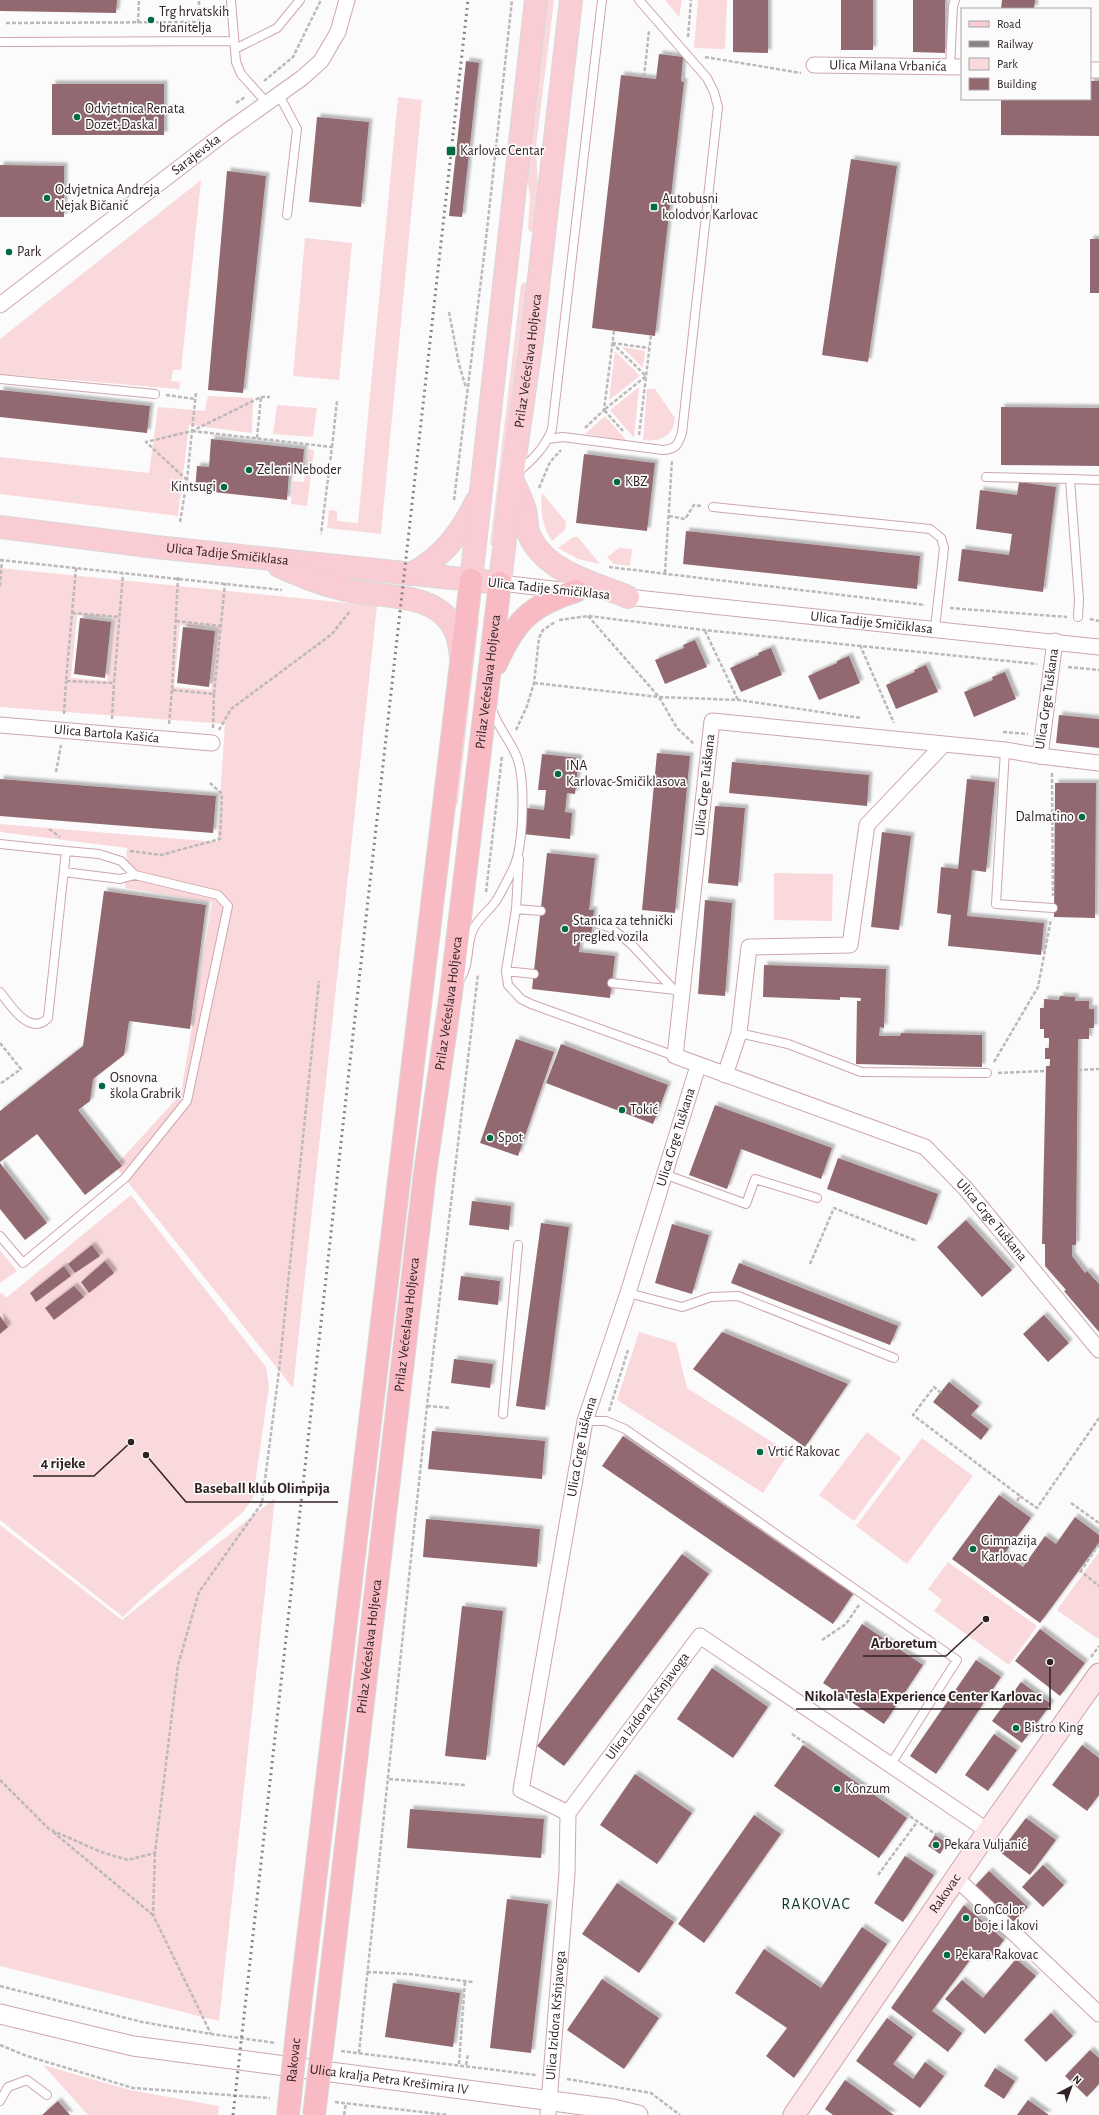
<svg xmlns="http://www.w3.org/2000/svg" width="1099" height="2115" viewBox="0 0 1099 2115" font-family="'Alegreya Sans',sans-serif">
  <defs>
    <filter id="shadow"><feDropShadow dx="3.5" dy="-3.5" stdDeviation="1" flood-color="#0004"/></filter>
  </defs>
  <rect width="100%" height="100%" fill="#fbfbfb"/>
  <!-- green -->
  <path fill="#fad9dd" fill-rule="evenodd" d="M546,0h8l-18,146c0,20 7,71 -4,86l-3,-1 -1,-4 2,-29 -3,-22z
    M665,0h17l-3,17z
    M698,0h29l-2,49 -31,-1z
    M398,97l24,3 -41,434 -54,-6 2,-18 8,1v10l21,2z
    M201,180l-20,190h-8l-2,11 9,1 -1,7 -179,-15v-35z
    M305,238l47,5 -13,137 -46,-4z
    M525,282l4,3 -34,260h-5l31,-260z
    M622,347l23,4 -2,17z
    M615,351l25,25 -31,24z
    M639,387l-5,51 -24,-28z
    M647,389h8l20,29c-2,19 -15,24 -32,22z
    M208,396l45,2 -1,35 -63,-8 -11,91 -178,-22v-37l149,16 9,-66 47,4z
    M277,405l40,3 -4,29 -40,-3z
    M605,416l22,25 -42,-7z
    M308,449l6,1 -7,56 -16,-2 2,-23 11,1z
    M542,493l24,29 -1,8 -13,11c-10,-15 -12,-31 -10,-48z
    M573,537h5l22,27 -22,-5 -20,-11z
    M619,548l13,1 -2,17 -16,-2 -7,-7z
    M0,568l377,38 -84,782 -178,-222 66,-72 31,-192 -87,-14 2,-40 -127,-16v-8l217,18 8,-118 -225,-17zM77,615l37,3 -7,63 -36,-3zM180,625l37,3 -6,62 -37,-3z
    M473,618l6,1 -21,182 -1,5h-3z
    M774,873l59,1 -1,47 -58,-1z
    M131,1195l135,172 3,19 -16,112 -10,14 -104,89 -16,16 -123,-97v-226l2,-1 4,5z
    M0,1250l17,21 -17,12z
    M639,1332l37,11 11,45 102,65 -26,40 -146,-93z
    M867,1432l34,26 -47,63 -35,-26z
    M922,1438l51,38 -66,88 -51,-38z
    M275,1498l-56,523 -219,-55v-441l122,95z
    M1099,1552v85l-1,2 -41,-29z
    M948,1562l89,64 -28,39 -75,-54 8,-11 -14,-11z
    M43,2065l87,25 89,16 -1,9h-130z"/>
  <!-- building -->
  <path fill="#92696f" filter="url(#shadow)" d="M0,0h117l-1,13 -116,-2z
    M733,0h35v53l-35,-1z
    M841,0h32v50h-32z
    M913,0h32v53l-32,-1z
    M1002,0h33l-1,9h-33z
    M659,54l24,3 -2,24 3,1 -29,254 -63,-8 29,-253 35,4z
    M466,61l13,2 -17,154 -13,-1z
    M1090,81h9v55l-98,-1v-36h89z
    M52,84h112v51h-112z
    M317,117l52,5 -8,85 -52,-5z
    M851,159l46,7 -29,196 -46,-7z
    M0,165l64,1v51h-64z
    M227,171l39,5 -23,217 -35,-3z
    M1090,239h9v54h-9z
    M0,390l150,16 -3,27 -147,-16z
    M1001,407l98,1v58l-98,-1z
    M211,439l93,10 -2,25 -13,-1 -2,27 -92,-10 2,-24 12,1z
    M584,454l71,9 -8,68 -71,-8z
    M1019,482l37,5 -13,105 -85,-11 4,-32 47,6 3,-21 -36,-5 4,-39 37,5z
    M686,531l234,25 -3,33 -234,-25z
    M80,618l31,4 -6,56 -31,-4z
    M183,627l32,4 -6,56 -32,-4z
    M695,640l12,27 -42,17 -10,-24 29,-12 -1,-3z
    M771,648l11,27 -41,17 -11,-24 29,-13 -1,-2z
    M849,656l11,27 -41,17 -11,-24 29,-13v-2z
    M926,665l12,27 -42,17 -10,-24 29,-13 -1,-2z
    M1005,672l11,27 -42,18 -10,-25 29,-12 -1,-3z
    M1059,715l40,4v29l-43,-5z
    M657,753l33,3 -15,157 -33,-3z
    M542,754l37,4 -4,36 -8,-1 -2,19 7,1 -2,26 -47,-5 3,-26 18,2 2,-20h-8z
    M732,762l137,13 -2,31 -138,-13z
    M0,779l216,17 -3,37 -213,-17z
    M967,779l28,3 -9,90 -14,-2 -5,46 77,7 -3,32 -93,-9 3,-31 -14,-2 4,-46 17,2z
    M1055,783h41l-1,135 -41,-1z
    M715,806l30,2 -7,78 -30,-3z
    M882,832l29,4 -12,94 -28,-3z
    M547,853l48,5 -6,52h5l-3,27 -10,-1 -2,16 36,4 -5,42 -78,-9z
    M104,891l102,14 -16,124 -61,-8 -5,34 -31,24 -3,22 -12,9 44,56 -37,29 -48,-61 -37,28v-51l83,-65z
    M705,900l27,3 -7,93 -27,-2z
    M764,965l122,4 -2,59 -4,-1 -1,9h21l1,-3 81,2v32l-126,-3 1,-63h4v-3l-21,-1v3l-77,-3z
    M1060,996l15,1v4h14v8h5v19h-5v11h-11l-2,206h-4v11l13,17 2,-2 12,13v48l-35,-41 2,-1 -21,-24v-22h-3l4,-178h4v-7h-5v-11h4v-10h-5v-9h-4v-21h4v-9l15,1z
    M516,1039l38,13 -36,104 -38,-13z
    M561,1044l107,41 -15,39 -107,-41z
    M715,1105l117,43 -11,31 -80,-30 -14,40 -38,-14z
    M838,1158l100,36 -11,31 -100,-36z
    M0,1163l47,60 -22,17 -25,-31z
    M472,1201l39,5 -2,24 -40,-5z
    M966,1220l46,50 -30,27 -45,-50z
    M541,1223l28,4 -24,183 -29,-4z
    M672,1224l37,11 -17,59 -37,-11z
    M92,1245l8,11 -25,17 -7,-9z
    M105,1261l9,12 -25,20 -8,-11z
    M739,1263l159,63 -8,19 -159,-62z
    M64,1266l7,10 -35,26 -6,-9z
    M461,1276l39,5 -2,24 -40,-5z
    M74,1286l10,11 -30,23 -9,-12z
    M1044,1315l25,28 -21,19 -25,-28z
    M0,1316l8,11 -8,7z
    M722,1332l126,52 -43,63 -112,-78z
    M454,1359l39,5 -3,24 -39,-5z
    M949,1382l30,24 -8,9 18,14 -8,11 -48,-38z
    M432,1431l113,10 -3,38 -114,-10z
    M623,1436l230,158 -20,30 -231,-158z
    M999,1495l32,23 -27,36 19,13 22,-31 11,8 19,-27 24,18v8l-59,80 -88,-64z
    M426,1519l114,10 -3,38 -114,-10z
    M682,1554l27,20 -145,192 -27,-20z
    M462,1606l41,5 -17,149 -41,-4z
    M862,1624l61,41 -39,59 -61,-41z
    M1040,1629l45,34 -25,33 -45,-35z
    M976,1660l25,17 -65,97 -26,-18z
    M712,1668l56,39 -35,51 -56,-39z
    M1021,1682l30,22 -29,39 -30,-22z
    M994,1734l23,16 -29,41 -23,-16z
    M803,1745l104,73 -28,40 -105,-72z
    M1082,1745l17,13v37l-12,16 -35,-26z
    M635,1774l57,39 -35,51 -57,-39z
    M410,1809l134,10 -3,39 -134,-10z
    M754,1815l27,19 -77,109 -26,-19z
    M1026,1818l30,22 -26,35 -30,-23z
    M935,1835l12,8 -7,11 -12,-8z
    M905,1856l29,19 -31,47 -29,-19z
    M1043,1865l21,20 -21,22 -21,-20z
    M989,1871l39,36 -17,17 -38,-36z
    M617,1883l57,39 -35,51 -57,-39z
    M507,1899l41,5 -17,149 -41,-5z
    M964,1905l40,35 -16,21 -12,-9 -44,59 30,22 -14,19 -57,-44z
    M862,1927l25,17 -93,134 -28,-22 21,-28 -52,-35 29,-44 57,39z
    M1016,1959l20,17 -51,58 -40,-35 17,-19 21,18z
    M602,1979l57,39 -35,51 -57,-39z
    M393,1983l67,10 -7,54 -68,-10z
    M1051,2013l22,23 -27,26 -22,-22z
    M887,2018l26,19 -20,27 20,15 12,-17 19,14 -24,32 -64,-47z
    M1090,2050l9,8v26l-12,13 -22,-21z
    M995,2068l20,13 -11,18 -20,-13z
    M845,2080l49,35h-61l-8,-6z
    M1028,2100l21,15h-32z
    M58,2101l12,14h-28z"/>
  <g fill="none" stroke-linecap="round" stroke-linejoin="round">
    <!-- service casing -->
    <g stroke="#cea6ac" stroke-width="10">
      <path id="service" d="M231,0l5,62 5,12 26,29
        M2,42l232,-1
        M235,49l42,-21 23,-28
        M950,67l3,-61 2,-6
        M279,95l18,34 -10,86
        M0,379l155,15
        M548,439l15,-2 100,13c13,-1 15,-5 19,-17l36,-326 -4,-15 -7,-14 -68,-78
        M517,473c15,-13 28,-25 35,-44l50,-429
        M986,477l84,2
        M713,507l217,22 11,9 3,10 -9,80
        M1078,617l1,-18 -9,-120 29,1
        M1005,750l-9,154 57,4
        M0,844l66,7 -18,167c-18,19 -38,-13 -48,-26
        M66,851l33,3 22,7 14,14
        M519,859l-3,50 -10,62 2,14 13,14 10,5 144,52
        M516,909l25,2
        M592,922l19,6 20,16 43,46
        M506,971l28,3
        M460,979c10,-14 6,-31 12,-47 4,-12 17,-21 24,-31 6,-10 12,-22 17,-32 11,-22 13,-92 3,-114 -7,-16 -19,-29 -24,-46
        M612,983l64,7
        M739,1033l49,11 73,28 126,1
        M664,1174l82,30 9,-25 62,19
        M0,1236l23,27 102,-85 62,-77 41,-195 -10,-11 -83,-20 -15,4 -56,-7
        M628,1293l54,14 29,-10 27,-1 156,62
        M503,1414l15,-169
        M585,1421h21l19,8 332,231 -66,104
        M0,2101l8,-14 19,-7 20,15"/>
    </g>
    <!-- minor casing -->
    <g stroke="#cea6ac" stroke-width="17">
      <g id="minor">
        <path id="s1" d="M814,65l148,2"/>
        <path d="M1090,70h9"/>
        <path id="s2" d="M0,305l226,-173 76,-54 19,-17 17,-29 9,-32"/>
        <path d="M500,583l70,8"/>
        <path id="s3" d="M618,596l481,51"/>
        <path id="s4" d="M1055,641l-15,115 -35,-6 -293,-29 -37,335 250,91 41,42 133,161"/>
        <path id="s5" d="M0,725l212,18"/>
        <path d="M1040,756l59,7"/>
        <path d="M725,1075l14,-42 10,-86 101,-2 17,-120 76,-80"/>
        <path id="s6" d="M568,1813l-47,-23 64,-369 43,-128 70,-227"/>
        <path d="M956,1878l143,136"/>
        <path id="s7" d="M548,2115l19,-242 1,-60 132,-177 288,195"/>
      </g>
    </g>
    <!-- tertiary casing -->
    <g stroke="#cea6ac" stroke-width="21">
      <g id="tertiary">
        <path id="s8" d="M0,2014l133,32 480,63 25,6"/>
      </g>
    </g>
    <!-- secondary casing -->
    <g stroke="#cea6ac" stroke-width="23">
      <g id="secondary">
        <path id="s9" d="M794,2115l194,-284 111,-157"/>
      </g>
    </g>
    <!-- primary casing -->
    <g stroke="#dad7d7" stroke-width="24">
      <g id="primary">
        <path d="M513,481c4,9 9,19 12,29 2,9 1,19 5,27 18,36 64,46 98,60"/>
        <path id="s10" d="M0,527l156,20 344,36 12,-105 20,-139 39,-339"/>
        <path d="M279,566c24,11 47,20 72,25 37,7 91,1 106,44 2,7 3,15 4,21"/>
        <path d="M411,574c31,-16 50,-41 65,-72"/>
        <path d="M471,580l65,-580"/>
      </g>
    </g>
    <!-- trunk casing -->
    <g stroke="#dad7d7" stroke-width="24">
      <g id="trunk">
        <path d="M496,664c19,-43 35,-59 80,-73"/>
        <path d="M300,2006l171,-1426"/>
        <path id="s11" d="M327,2008l98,-835 26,-180 49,-410"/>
      </g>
    </g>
    <!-- path -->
    <path stroke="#bdb8b9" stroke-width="2.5" stroke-dasharray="4 2" stroke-linecap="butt" d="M6,23l193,-1v-22
      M138,23l1,-23
      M688,37l3,-37
      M705,57l96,16
      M644,77l5,-46
      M264,81l29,-24 28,-57
      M683,82l1,-12
      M236,103l9,-6
      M449,312l10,52 7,24
      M612,343l34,33 -42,34 19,21
      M612,343l37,5
      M166,395l29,4
      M585,428l19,-18 10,-79
      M192,431l140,16 -11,87
      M639,435l12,-100
      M257,438l4,-41
      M332,447l5,-46
      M187,480l-41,-38 46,-11 69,-34h9
      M539,488l11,-26 11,-12
      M454,500l31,-252 27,-248
      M669,516l16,3 9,-14 7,1
      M180,522l7,-42 9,-88
      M0,560l282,30
      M609,567l316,38
      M76,568l-10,113 48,2 9,-109
      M665,573l7,-113
      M178,577l-6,113 42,4 11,-111
      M0,586l2,-26
      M950,608l117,9
      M72,613l48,4
      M588,616l71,81 18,31 17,16
      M1090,619l9,2
      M559,620l29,-4 116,14 333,34
      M176,621l45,5
      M705,631l33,69
      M860,645l34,78
      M1068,667l31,3
      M534,683l125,14 80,3 122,18
      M64,714l2,-33
      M112,719l2,-36
      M169,724l3,-34
      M213,728l1,-34
      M219,730l12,-21 101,-75 18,-23
      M516,730l11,-24 7,-23 5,-45 4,-8 12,-8
      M1003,732l25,2
      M56,772l5,-27
      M1052,773l1,123
      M49,829l11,8
      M130,851l31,4 59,-16 2,-45 -12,-11
      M486,892l16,-136
      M0,1043l21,26 -21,15
      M994,1062l44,-75 13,-68
      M1078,1070l21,-1
      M998,1073l48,-2
      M810,1264l24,-56 83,33
      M941,1393l-7,-6 -21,28 107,81
      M427,1406l24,2
      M609,1411l19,-61
      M1071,1503l28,20
      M1014,1506l6,-10 17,12 62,-90
      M1079,1570l20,16
      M1080,1572l19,-28
      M822,1640l24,-16 13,-19
      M1091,1657l8,-11
      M792,1734l162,113
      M389,1779l76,6
      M0,1780l49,49 52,23 27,8 27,-7 23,-188 21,-73 63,-89 17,-132 40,-390
      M53,1832l100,83
      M155,1853l-2,62 58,119
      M878,1875l39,-53
      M367,1972l42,2 64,8
      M0,1986l142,36 69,12 65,9
      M0,2045l27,11 106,32 137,10
      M341,2051l195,24
      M359,2053l68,-647 51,-432
      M459,2064l6,-83
      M466,2065l2,-11
      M567,2079l84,14 29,22
      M335,2102l113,13
      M344,2115l2,-12"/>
    <!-- service -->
    <use href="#service" stroke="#fff" stroke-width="8"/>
    <!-- minor -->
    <use href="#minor" stroke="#fff" stroke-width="15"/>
    <!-- tertiary -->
    <use href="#tertiary" stroke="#fff" stroke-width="19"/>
    <!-- secondary -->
    <use href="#secondary" stroke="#fde6e9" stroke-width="21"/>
    <!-- primary -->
    <use href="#primary" stroke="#faccd3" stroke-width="22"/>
    <!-- trunk -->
    <use href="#trunk" stroke="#f8bbc4" stroke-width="22"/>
    <!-- rail -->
    <path stroke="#898182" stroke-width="3" stroke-dasharray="2 4" stroke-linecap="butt" d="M233,2115l235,-2115"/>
    <!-- trunk-bridge casing -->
    <g stroke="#dad7d7" stroke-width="24" stroke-linecap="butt">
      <g id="trunk-bridge">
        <path id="s12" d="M288,2115l12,-109"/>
        <path d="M314,2115l13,-107"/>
      </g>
    </g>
    <!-- trunk-bridge -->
    <use href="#trunk-bridge" stroke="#f8bbc4" stroke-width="22"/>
  </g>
  <!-- markers -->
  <g fill="#006b42" stroke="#fbfbfb" stroke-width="1.5">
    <circle cx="151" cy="20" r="4"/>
    <circle cx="77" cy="117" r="4"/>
    <rect x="446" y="146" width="10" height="10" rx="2"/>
    <circle cx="47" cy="198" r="4"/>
    <rect x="650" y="203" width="8" height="8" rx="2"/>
    <circle cx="9" cy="252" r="4"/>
    <circle cx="249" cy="470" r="4"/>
    <circle cx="617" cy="482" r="4"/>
    <circle cx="224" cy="487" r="4"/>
    <circle cx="558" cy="774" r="4"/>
    <circle cx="1082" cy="817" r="4"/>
    <circle cx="565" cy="929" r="4"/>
    <circle cx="102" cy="1086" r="4"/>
    <circle cx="622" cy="1110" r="4"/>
    <circle cx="490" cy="1138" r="4"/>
    <circle cx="760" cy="1452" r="4"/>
    <circle cx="973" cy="1549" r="4"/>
    <circle cx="1016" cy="1728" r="4"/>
    <circle cx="837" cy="1789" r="4"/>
    <circle cx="936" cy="1845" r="4"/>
    <circle cx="966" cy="1918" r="4"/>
    <circle cx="947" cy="1955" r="4"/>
  </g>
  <g text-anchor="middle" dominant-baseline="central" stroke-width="3.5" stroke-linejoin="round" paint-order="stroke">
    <!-- poi labels -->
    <g font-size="14" fill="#302123" stroke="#fbfbfb" text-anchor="start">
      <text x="159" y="12">Trg hrvatskih<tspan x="159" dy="16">branitelja</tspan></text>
      <text x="85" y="109">Odvjetnica Renata<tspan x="85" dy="16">Dozet-Daskal</tspan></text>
      <text x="460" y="151">Karlovac Centar</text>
      <text x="55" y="190">Odvjetnica Andreja<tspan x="55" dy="16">Nejak Bičanić</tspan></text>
      <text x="662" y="199">Autobusni<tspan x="662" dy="16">kolodvor Karlovac</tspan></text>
      <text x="17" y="252">Park</text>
      <text x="257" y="470">Zeleni Neboder</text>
      <text x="625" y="482">KBZ</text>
      <text x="216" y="487" text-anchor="end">Kintsugi</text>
      <text x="566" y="766">INA<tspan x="566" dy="16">Karlovac-Smičiklasova</tspan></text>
      <text x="1074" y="817" text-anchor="end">Dalmatino</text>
      <text x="573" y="921">Stanica za tehnički<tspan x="573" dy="16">pregled vozila</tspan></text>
      <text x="110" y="1078">Osnovna<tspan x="110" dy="16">škola Grabrik</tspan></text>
      <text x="630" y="1110">Tokić</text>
      <text x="498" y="1138">Spot</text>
      <text x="768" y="1452">Vrtić Rakovac</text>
      <text x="981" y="1541">Gimnazija<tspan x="981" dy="16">Karlovac</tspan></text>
      <text x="1024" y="1728">Bistro King</text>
      <text x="845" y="1789">Konzum</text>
      <text x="944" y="1845">Pekara Vuljanić</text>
      <text x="974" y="1910">ConColor<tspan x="974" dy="16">boje i lakovi</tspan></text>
      <text x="955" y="1955">Pekara Rakovac</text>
    </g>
    <!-- street labels -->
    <g font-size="14" fill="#302123" stroke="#fbfbfb">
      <text stroke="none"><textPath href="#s1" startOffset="74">Ulica Milana Vrbanića</textPath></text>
      <text stroke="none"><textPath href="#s2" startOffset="247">Sarajevska</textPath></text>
      <text stroke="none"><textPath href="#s10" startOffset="727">Prilaz Većeslava Holjevca</textPath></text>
      <text stroke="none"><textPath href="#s10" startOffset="229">Ulica Tadije Smičiklasa</textPath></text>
      <text transform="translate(549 589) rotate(6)">Ulica Tadije Smičiklasa</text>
      <text stroke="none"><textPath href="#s3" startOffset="255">Ulica Tadije Smičiklasa</textPath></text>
      <text stroke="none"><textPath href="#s11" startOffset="1336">Prilaz Većeslava Holjevca</textPath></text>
      <text transform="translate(1047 699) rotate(-82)">Ulica Grge Tuškana</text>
      <text stroke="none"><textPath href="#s5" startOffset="107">Ulica Bartola Kašića</textPath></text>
      <text transform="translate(705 785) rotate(-84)">Ulica Grge Tuškana</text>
      <text stroke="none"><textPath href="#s11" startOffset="1012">Prilaz Većeslava Holjevca</textPath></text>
      <text stroke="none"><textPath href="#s6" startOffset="725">Ulica Grge Tuškana</textPath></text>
      <text stroke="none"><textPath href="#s4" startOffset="1148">Ulica Grge Tuškana</textPath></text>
      <text stroke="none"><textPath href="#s11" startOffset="688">Prilaz Većeslava Holjevca</textPath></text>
      <text stroke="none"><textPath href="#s6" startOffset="401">Ulica Grge Tuškana</textPath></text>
      <text stroke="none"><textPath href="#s11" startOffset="364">Prilaz Većeslava Holjevca</textPath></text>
      <text stroke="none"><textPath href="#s7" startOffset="436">Ulica Izidora Kršnjavoga</textPath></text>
      <text stroke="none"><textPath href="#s9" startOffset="268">Rakovac</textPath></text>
      <text stroke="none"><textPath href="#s7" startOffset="100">Ulica Izidora Kršnjavoga</textPath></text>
      <text stroke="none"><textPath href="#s12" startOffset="55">Rakovac</textPath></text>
      <text stroke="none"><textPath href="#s8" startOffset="395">Ulica kralja Petra Krešimira IV</textPath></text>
    </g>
    <!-- quarter labels -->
    <g font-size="16" letter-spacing="1" fill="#103b26" stroke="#fbfbfb">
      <text x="816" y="1904">RAKOVAC</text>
    </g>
  </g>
  <!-- callouts -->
  <path fill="none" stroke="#302123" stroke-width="1.5" d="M131 1442L94 1476H33M146 1455L186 1502H338M986 1619L946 1656H863M1050 1662L1050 1709H796"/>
  <g fill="#302123" stroke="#fbfbfb" stroke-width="1.5">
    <circle cx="131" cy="1442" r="4"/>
    <circle cx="146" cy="1455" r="4"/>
    <circle cx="986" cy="1619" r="4"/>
    <circle cx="1050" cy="1662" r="4"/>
  </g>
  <g font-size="15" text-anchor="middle" font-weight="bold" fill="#302123" stroke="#fbfbfb" stroke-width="3.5" stroke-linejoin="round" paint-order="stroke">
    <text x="63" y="1468">4 rijeke</text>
    <text x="262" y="1493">Baseball klub Olimpija</text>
    <text x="904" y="1648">Arboretum</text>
    <text x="923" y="1701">Nikola Tesla Experience Center Karlovac</text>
  </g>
  <!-- legend -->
  <rect x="961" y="8" width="130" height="92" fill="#fbfbfb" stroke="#aaa4a5"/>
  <rect x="969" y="21" width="20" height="6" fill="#faccd3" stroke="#aaa4a5"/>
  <text x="997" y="28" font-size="12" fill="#302123">Road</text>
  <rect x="969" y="41" width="20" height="6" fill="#898182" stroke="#aaa4a5"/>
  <text x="997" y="48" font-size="12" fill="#302123">Railway</text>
  <rect x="969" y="58" width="20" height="12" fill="#fad9dd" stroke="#aaa4a5"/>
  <text x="997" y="68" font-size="12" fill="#302123">Park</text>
  <rect x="969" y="78" width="20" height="12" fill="#92696f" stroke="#aaa4a5"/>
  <text x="997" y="88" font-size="12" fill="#302123">Building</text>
  <!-- north arrow -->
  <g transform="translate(1071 2087) rotate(41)" stroke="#fbfbfb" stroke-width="3" paint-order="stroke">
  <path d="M0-3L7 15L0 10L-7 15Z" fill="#302123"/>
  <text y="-6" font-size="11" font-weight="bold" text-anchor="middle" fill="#302123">N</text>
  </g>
</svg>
